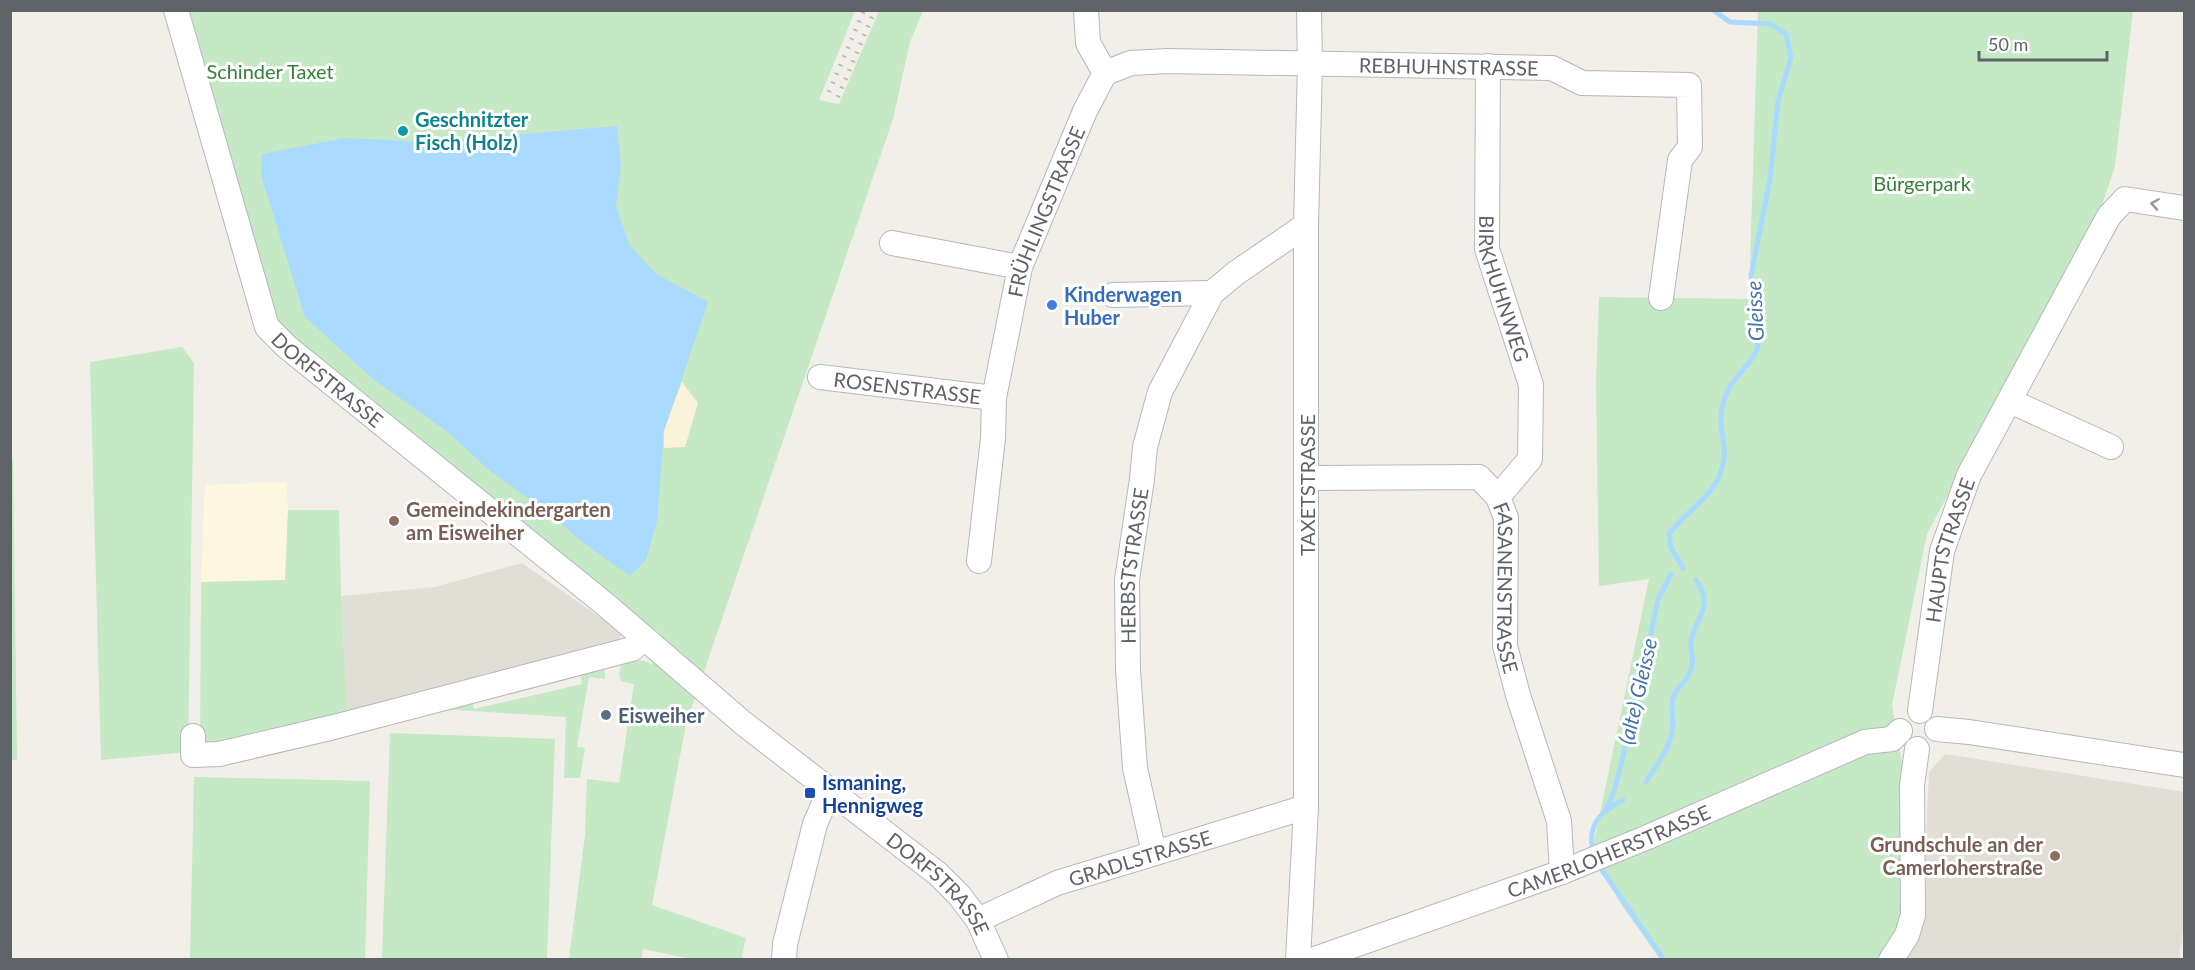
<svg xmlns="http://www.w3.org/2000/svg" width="2195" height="970" viewBox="0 0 2195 970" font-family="Lato,sans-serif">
  <rect width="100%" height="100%" fill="#f1efe8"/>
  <!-- commercial -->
  <path fill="#fef7e0" d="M286,482l2,28 -3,70 -84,2 4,-97z"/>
  <!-- education -->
  <path fill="#e1ded6" d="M522,563l99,69v11l-273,74 -7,-121 94,-9z
    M1945,754l239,38v129l-5,38 -277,1 20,-34 7,-154z"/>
  <!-- green -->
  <path fill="#c5e8c5" d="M190,11h665l-36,89 20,4 40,-93h44l-13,31 -17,77 -207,605 -34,181 94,33 -4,18 2,3h-53l-48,-10 -2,10h-72l16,-124 2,-56 32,4 15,-99 -13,-3 -2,-7 2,-8c11,-8 18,-7 31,-2l7,-32 -30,-17 -268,-216 -80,-73 -9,-16z
    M1758,11h375l-18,155 -13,39 -175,329 -35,171 11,65 -1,159 -24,30h-218l-35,-49 -34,-54 58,-277 -50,7 -3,-202 3,-87 150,2z
    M182,347l12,16 -6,389 -87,8 -11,-398z
    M10,460h3l4,300h-7z
    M288,510h51l2,86 7,121 -148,31 1,-166 84,-2z
    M602,666l3,7v6l-16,-2 -12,70 8,1 -5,30h-16l2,-61 -140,-9 44,-13 4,14 108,-25 -3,-15z
    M390,733l165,6 -8,220h-165z
    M194,777l176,4 -5,178h-175z"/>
  <!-- sand -->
  <path fill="#fbf3d9" d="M682,382l16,21 -13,44 -21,1 -1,-17z"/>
  <!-- water -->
  <path fill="#aadaff" d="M617,126l4,40 -5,40 13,38 27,30 52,28 -44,129 -7,90 -11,39 -16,16 -45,-32 -45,-38 -49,-34 -43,-40 -75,-53 -68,-62 -44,-142 1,-21 83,-16 88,4z"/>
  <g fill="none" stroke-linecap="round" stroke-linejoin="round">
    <!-- stream -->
    <path stroke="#aadaff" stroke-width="5" d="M1683,568l-12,-20 -2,-14c14,-20 46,-39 52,-63 8,-25 -1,-33 0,-54 0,-8 4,-20 7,-27 9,-18 29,-29 31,-50l-8,-64 19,-97 8,-78 13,-43 -5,-24 -15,-10 -41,-2 -17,-12
      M1646,782c9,-15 23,-32 26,-50 3,-12 -3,-25 2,-37 4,-9 13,-13 17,-26 4,-10 -1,-18 0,-28 2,-15 15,-27 13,-44 0,-5 -5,-12 -8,-17
      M1606,809l8,-17 22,-86 22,-107 13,-25
      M1592,845c-3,-24 12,-35 31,-45
      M1602,870l62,90"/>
    <!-- minor casing -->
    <g stroke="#b5b8bc" stroke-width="26">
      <g id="minor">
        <path id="s1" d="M176,10l91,317 20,20 319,258 137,118 195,151 21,21 19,25 18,40"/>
        <path d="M1086,10l2,33 17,30"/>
        <path id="s2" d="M1488,66l-1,183 44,136 -1,74 -32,38"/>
        <path d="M892,243l128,24"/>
        <path d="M1113,295l99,-2"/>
        <path id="s3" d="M820,377l174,21"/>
        <path d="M2010,401l101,46"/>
        <path id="s4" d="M1307,478l172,-1 19,20 8,21 -1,128 13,49 41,126 3,51"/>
        <path id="s5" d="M979,561l14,-123 1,-40 26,-131 65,-156 20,-38 26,-10 37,-2 384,7 30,15 107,2 1,62 -10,13 -19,138"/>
        <path id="s6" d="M1920,711l22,-160 27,-76 140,-259 16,-17 59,9"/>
        <path d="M1937,729l32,3 215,33"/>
        <path d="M193,736v19l26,-1 115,-27 298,-78 11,-10"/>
        <path id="s7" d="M1154,853l-19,-85 -7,-98 -1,-90 15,-101 3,-32 15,-55 52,-99 24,-20 70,-48"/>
        <path id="s8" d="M978,920l79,-37 249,-76"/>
        <path d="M784,960l1,-16 30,-120 15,-34"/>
        <path d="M1298,960l8,-153v-582l4,-161 -1,-54"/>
        <path id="s9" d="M1312,960l250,-88 86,-35 217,-95 27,-3 8,-8"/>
        <path d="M1891,960l16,-25 6,-20 -1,-130 5,-36"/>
      </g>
    </g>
    <!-- minor -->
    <use href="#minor" stroke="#fff" stroke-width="24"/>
    <!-- rail -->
    <path stroke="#b6b7b8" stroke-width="4.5" stroke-dasharray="1.5 8" stroke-linecap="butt" d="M829,92l35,-82
      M838,97l37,-87"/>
  </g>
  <!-- one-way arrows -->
  <defs><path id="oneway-chevron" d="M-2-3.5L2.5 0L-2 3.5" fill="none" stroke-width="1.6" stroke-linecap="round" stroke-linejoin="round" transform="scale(1.5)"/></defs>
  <use stroke="#979a9d" href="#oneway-chevron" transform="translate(2155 204) rotate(-171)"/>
  <!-- markers -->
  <circle fill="#0f9aa8" stroke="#fff" stroke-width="2" cx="403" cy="131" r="6"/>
  <circle fill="#3f7fe0" stroke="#fff" stroke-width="2" cx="1052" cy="305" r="6"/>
  <g fill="#8d6e63" stroke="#fff" stroke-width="2">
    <circle cx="394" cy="521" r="6"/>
    <circle cx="2055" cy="856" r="6"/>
  </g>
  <circle fill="#5c6f8a" stroke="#fff" stroke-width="2" cx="606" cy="715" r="6"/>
  <rect fill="#1a4fb4" stroke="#fff" stroke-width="2" x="804" y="787" width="12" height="12" rx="3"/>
  <g text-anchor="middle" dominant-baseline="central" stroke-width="6" stroke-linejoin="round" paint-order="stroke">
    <!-- street labels -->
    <g font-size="20" fill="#5f6368" stroke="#fff">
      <text stroke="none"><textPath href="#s5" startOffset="855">REBHUHNSTRASSE</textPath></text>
      <text stroke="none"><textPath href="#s5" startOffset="358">FRÜHLINGSTRASSE</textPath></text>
      <text stroke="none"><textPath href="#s2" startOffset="225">BIRKHUHNWEG</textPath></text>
      <text stroke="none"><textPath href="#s1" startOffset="410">DORFSTRASSE</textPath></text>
      <text stroke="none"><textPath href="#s3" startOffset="88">ROSENSTRASSE</textPath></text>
      <text transform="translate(1307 485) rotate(-90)">TAXETSTRASSE</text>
      <text stroke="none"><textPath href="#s6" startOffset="164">HAUPTSTRASSE</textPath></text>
      <text stroke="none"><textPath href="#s7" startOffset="290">HERBSTSTRASSE</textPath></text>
      <text stroke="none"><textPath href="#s4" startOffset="292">FASANENSTRASSE</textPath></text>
      <text stroke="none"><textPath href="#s9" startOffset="316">CAMERLOHERSTRASSE</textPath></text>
      <text stroke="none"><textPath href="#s8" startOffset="174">GRADLSTRASSE</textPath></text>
      <text stroke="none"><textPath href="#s1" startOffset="1203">DORFSTRASSE</textPath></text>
    </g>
    <!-- park labels -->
    <g font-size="20" fill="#348238" stroke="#fff">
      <text x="270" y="71">Schinder Taxet</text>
      <text x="1922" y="183">Bürgerpark</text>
    </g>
    <!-- culture labels -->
    <g font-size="20" font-weight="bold" fill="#0d838f" stroke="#fff" text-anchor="start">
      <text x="415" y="119">Geschnitzter<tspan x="415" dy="23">Fisch (Holz)</tspan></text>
    </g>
    <!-- shop labels -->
    <g font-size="20" font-weight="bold" fill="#366cbe" stroke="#fff" text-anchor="start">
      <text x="1064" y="294">Kinderwagen<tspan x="1064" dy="23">Huber</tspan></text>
    </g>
    <!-- education labels -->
    <g font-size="20" font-weight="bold" fill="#785e54" stroke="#fff" text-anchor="start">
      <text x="406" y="509">Gemeindekindergarten<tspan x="406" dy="23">am Eisweiher</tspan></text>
      <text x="2043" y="844" text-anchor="end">Grundschule an der<tspan x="2043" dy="23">Camerloherstraße</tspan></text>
    </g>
    <!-- service labels -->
    <g font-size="20" font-weight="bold" fill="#4e5e75" stroke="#fff" text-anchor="start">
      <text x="618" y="715">Eisweiher</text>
    </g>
    <!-- transit labels -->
    <g font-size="20" font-weight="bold" fill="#164399" stroke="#fff" text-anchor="start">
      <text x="822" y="782">Ismaning,<tspan x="822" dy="23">Hennigweg</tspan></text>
    </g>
    <!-- water labels -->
    <g font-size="21" font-style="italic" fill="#4174aa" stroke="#fff">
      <text transform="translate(1754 311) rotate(-93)">Gleisse</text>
      <text transform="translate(1637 691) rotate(-77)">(alte) Gleisse</text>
    </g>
  </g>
  <!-- border -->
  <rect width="2195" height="970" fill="none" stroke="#5f6368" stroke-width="24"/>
  <!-- scale -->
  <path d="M1979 51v9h128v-9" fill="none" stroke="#5f6368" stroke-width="3"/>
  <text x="1988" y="51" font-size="18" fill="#5f6368" stroke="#ffffff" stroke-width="4.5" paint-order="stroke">50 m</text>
</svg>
